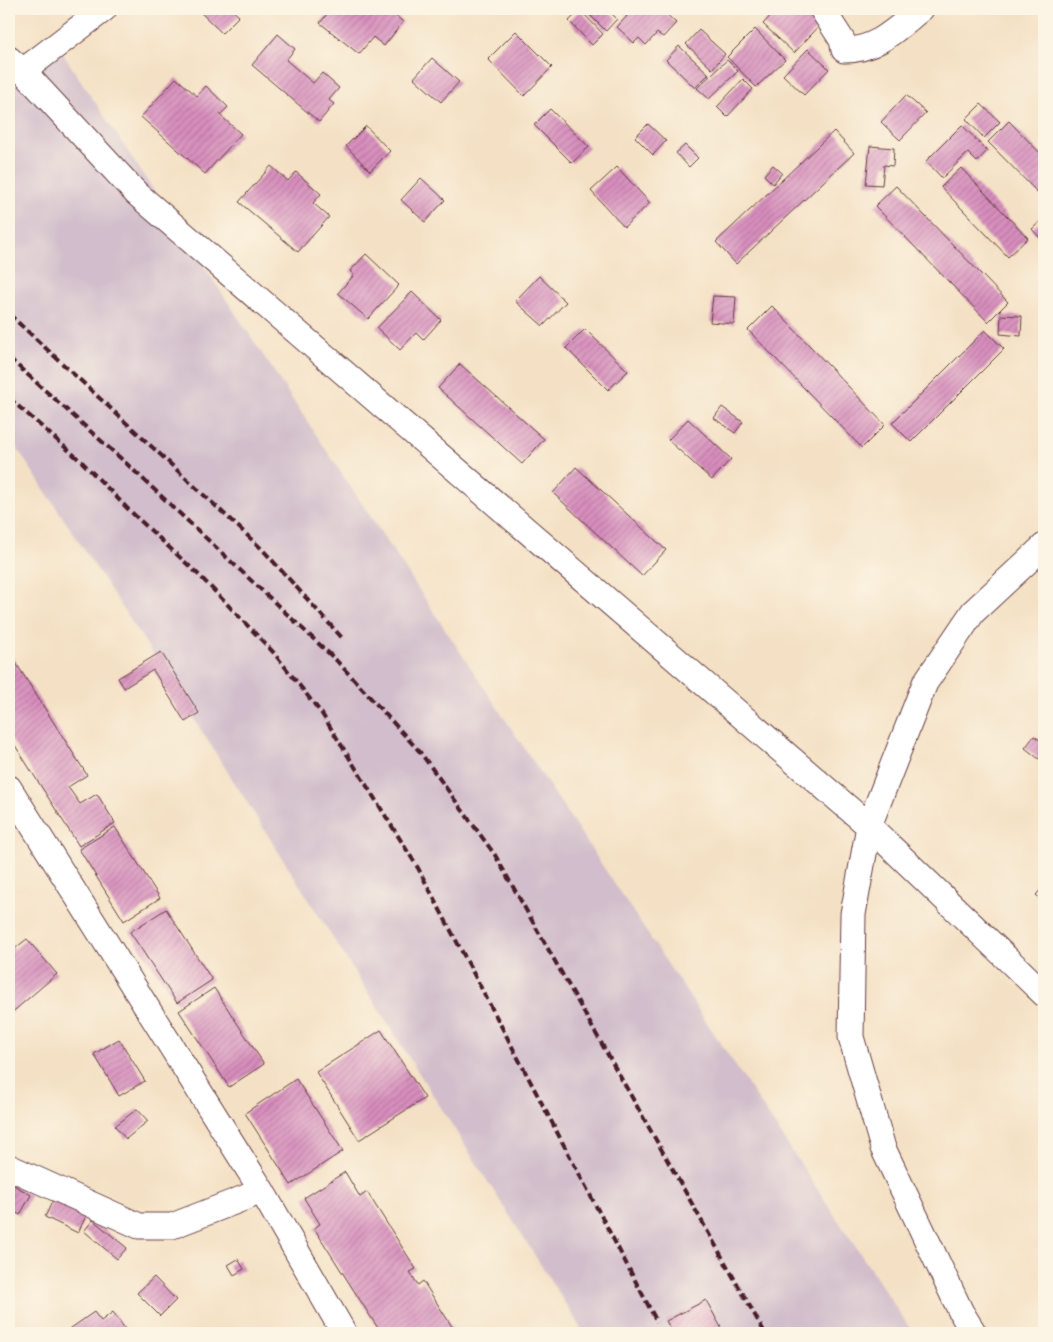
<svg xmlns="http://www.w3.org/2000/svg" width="1053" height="1342" viewBox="0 0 1053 1342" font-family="Mynerve,sans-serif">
  <defs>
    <pattern id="building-hatch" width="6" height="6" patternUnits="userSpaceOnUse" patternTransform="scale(1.25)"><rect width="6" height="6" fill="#d88fbe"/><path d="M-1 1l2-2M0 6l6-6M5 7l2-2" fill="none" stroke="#b1749b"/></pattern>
  </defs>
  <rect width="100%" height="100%" fill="#fcf5e5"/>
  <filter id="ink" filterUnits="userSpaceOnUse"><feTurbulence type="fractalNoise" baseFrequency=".02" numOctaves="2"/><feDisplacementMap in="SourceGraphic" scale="10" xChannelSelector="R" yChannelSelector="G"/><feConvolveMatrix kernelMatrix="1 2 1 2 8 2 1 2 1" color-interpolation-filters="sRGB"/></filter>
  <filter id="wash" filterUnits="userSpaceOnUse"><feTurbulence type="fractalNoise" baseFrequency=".0096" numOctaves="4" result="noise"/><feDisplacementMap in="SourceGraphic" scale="20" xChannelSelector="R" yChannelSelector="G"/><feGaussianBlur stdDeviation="1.12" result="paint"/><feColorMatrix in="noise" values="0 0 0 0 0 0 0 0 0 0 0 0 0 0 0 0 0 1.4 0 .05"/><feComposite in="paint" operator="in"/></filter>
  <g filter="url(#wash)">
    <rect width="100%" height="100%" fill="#f4e1c5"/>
    <!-- railway -->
    <path fill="#d1bdcb" d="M51,36l862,1297h-329l-435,-685 -140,-212v-371z"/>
    <g id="blocks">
      <!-- building -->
      <path fill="url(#building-hatch)" d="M197,9h34l8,7 -17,17z
        M331,9h69l-5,6 8,7 -19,24 -11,-9 -14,17 -39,-31z
        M584,9h23l10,10 -11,12z
        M630,9h31l15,14 -13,14 -6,-4 -11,12 -7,-7 -5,5 -17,-16 10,-11 -2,-2z
        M777,9h36l12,11 -31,33 -31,-29z
        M580,10l23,24 -11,11 -23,-24z
        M755,29l30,31 -29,27 -29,-30z
        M699,30l26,24 -13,15 -26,-25z
        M516,31l36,36 -28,29 -36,-37z
        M278,34l17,15 -9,11 27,23 9,-10 17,15 -10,12 5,4 -15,18 -67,-57z
        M679,46l30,28 -14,14 -29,-28z
        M808,49l21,20 -25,26 -21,-20z
        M432,58l27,24 -18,20 -27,-24z
        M727,60l11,11 -29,28 -12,-11z
        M176,78l21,18 9,-10 22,21 -8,8 21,19 -36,40 -64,-57z
        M743,79l10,10 -26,28 -10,-10z
        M906,95l20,18 -26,27 -19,-18z
        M981,104l19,18 -16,16 -18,-19z
        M550,109l39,38 -17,16 -38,-38z
        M1009,121l35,36v42l-56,-57z
        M648,124l18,17 -13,14 -18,-18z
        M962,125l25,26 -10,11 -9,-9 -26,25 -16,-17z
        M366,126l24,25 -20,20 -24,-25z
        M834,131l20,22 -118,111 -20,-22z
        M685,145l13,13 -9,9 -13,-14z
        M870,146l24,2 -1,18 -9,-1 -2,20 -16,-1z
        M773,165l9,8 -9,11 -9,-9z
        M271,166l17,15 8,-9 25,22 -8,9 16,14 -31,35 -59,-50z
        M617,167l33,36 -26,24 -33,-36z
        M961,168l67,70 -20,19 -67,-70z
        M421,178l24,22 -20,22 -24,-22z
        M896,186l112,116 -20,20 -113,-116z
        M1044,218v25l-12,-14z
        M366,254l33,31 -31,34 -30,-26 16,-18 -4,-4z
        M539,276l27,26 -23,24 -28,-25z
        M412,292l29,28 -18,20 -7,-7 -16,17 -23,-22z
        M713,296l23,1 -2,27 -24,-2z
        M772,306l113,119 -23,23 -114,-118z
        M1001,315l21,1 -1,20 -21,-2z
        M585,329l43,42 -20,19 -42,-42z
        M985,330l19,19 -93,93 -19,-19z
        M460,364l84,75 -22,25 -84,-76z
        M722,407l21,15 -8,11 -21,-15z
        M688,419l43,40 -19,21 -44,-40z
        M576,467l90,83 -24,26 -89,-83z
        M9,652l78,123 -19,12 12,17 17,-10 18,29 -36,23 -70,-110z
        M161,652l38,61 -14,9 -32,-52 -29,18 -6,-10z
        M1034,736l10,7v9l-5,7 -14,-11z
        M115,827l45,71 -36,23 -45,-72z
        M1044,886v16l-8,-7z
        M166,909l46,71 -35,23 -47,-71z
        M27,939l30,35 -48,41v-72l5,6z
        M214,988l50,76 -35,23 -50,-76z
        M381,1030l44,68 -66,42 -43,-68z
        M119,1039l26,42 -26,15 -25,-42z
        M296,1079l47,72 -52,34 -46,-72z
        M137,1109l11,12 -22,18 -11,-13z
        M345,1172l15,25 7,-5 49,77 -6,3 8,13 5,-4 33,52h-75l-67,-105 6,-4 -16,-26z
        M9,1177l5,3 -2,4 19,11 -11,20 -11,-6z
        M53,1200l33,16 -8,17 -33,-16z
        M93,1220l34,28 -10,11 -33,-28z
        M238,1259l6,10 -10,6 -6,-10z
        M154,1277l22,23 -16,16 -23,-23z
        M706,1300l18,33h-51l-7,-12z
        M94,1312l7,9 12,-9 15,21h-64z"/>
    </g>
  </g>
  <g filter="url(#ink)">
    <use href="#blocks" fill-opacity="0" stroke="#643c42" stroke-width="1"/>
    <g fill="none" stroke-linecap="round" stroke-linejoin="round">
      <!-- minor casing -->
      <g stroke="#643c42" stroke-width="27">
        <path id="minor" d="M822,9l20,31 2,10c32,1 53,-22 77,-41
          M9,59l14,12 113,122 733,633 175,168
          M23,71l81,-62
          M9,788l253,403 82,142
          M9,1167l130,59h33l90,-35
          M974,1333l-13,-21 -78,-164 -32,-111 2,-123 16,-88 56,-143 48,-71 71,-66"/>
      </g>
      <!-- minor -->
      <use href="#minor" stroke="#fff" stroke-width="25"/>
      <!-- rail -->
      <path stroke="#4a1f2b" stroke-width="4" stroke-dasharray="8 4" stroke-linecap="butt" d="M9,314l253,235 82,91
        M9,358l118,106 209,196 84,92 75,103 270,478
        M9,398l73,64 48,49 70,65 74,77 48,61 96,154 239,454"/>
    </g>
  </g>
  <!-- margin -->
  <rect width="1053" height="1342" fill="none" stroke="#fcf5e5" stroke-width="30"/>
</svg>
